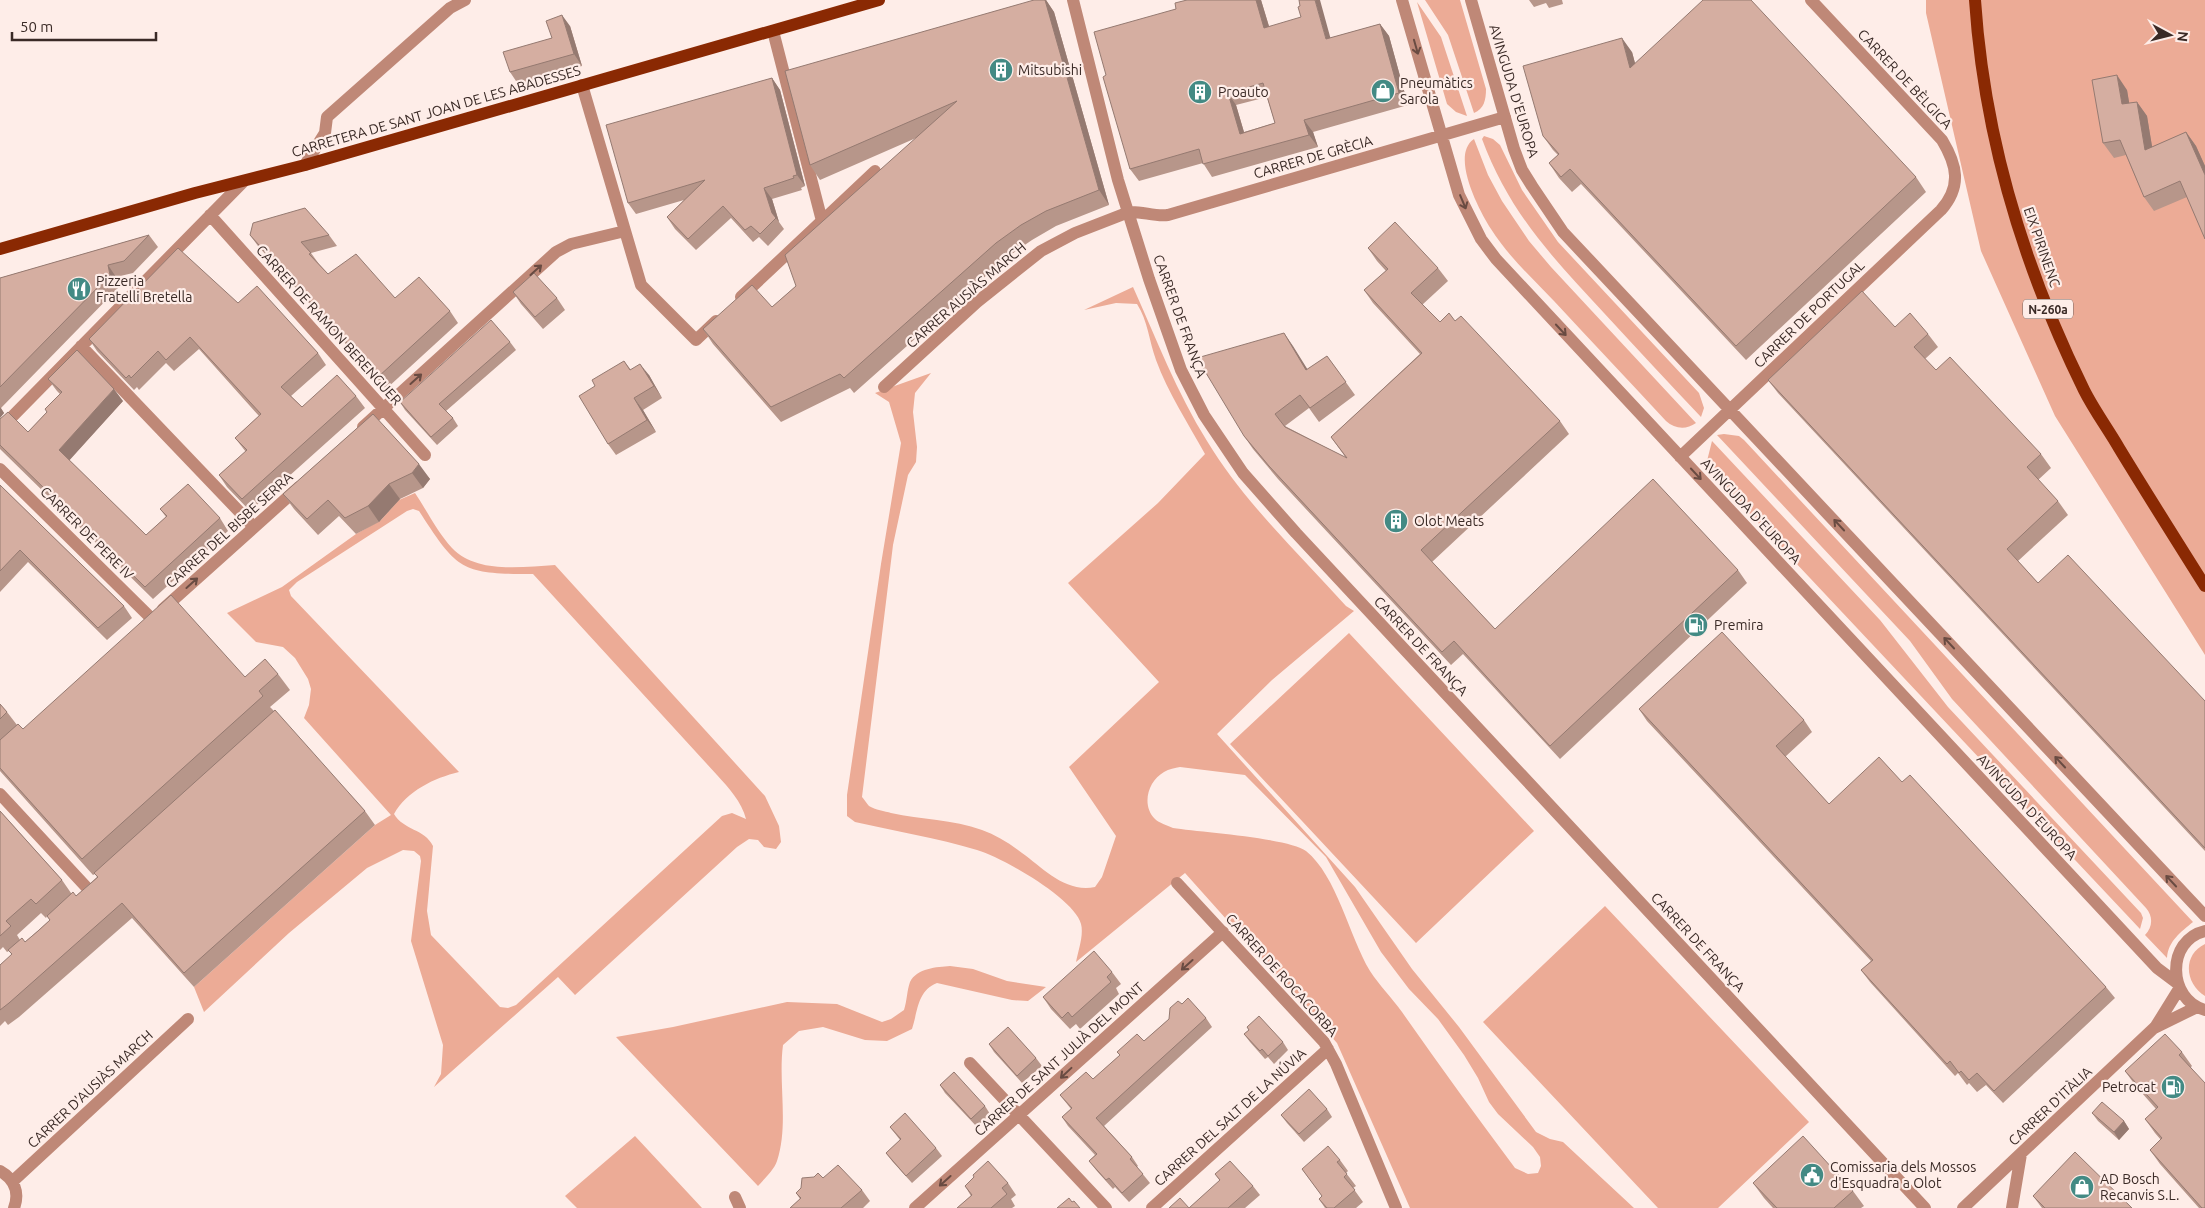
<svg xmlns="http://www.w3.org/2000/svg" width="2205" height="1208" viewBox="0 0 2205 1208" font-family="Ubuntu,sans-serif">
  <rect width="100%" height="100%" fill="#feede8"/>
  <!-- green -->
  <path fill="#ecab96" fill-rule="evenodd" d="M1425,0h35l26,89c0,11 -2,20 -12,24l-26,-78z
    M1926,0h279v655l-150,-239 -74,-165 -55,-238z
    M1417,2l24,35 26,79 -11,-4 -9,-8z
    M1484,136l9,3 7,6 22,45 36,52 141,151 5,15 -3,9c-33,-35 -65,-69 -97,-104 -52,-56 -95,-101 -122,-174z
    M1474,139l14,36 14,26 27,40 22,26 145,156c-10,7 -21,6 -30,-2 -37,-40 -75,-80 -112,-120 -22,-23 -46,-45 -63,-72 -12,-19 -41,-74 -17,-90z
    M1133,287c23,51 44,106 74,154 37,61 91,112 139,165l8,5 -82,69 -55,54 138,153 57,82 47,58 77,105 14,7 13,3 71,66h-224l-73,-165 -152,-170 -109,89c2,-11 8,-27 5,-38 -6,-25 -79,-67 -104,-74 -40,-12 -82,-19 -122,-28l-8,-6v-21l34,-231 20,-121 -12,-41 -14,-9 56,-20 -16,20 -2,19 4,35 -1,15 -8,13 -15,70 -31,252c2,2 5,7 7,9 6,4 16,5 22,7 30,7 62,6 91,17 14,5 27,13 40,23 21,15 43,40 73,34l7,-10 14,-41 -47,-69 90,-85 -91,-99 90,-80 47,-49c-17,-31 -37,-61 -49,-94 -7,-19 -8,-39 -19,-56l-21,-1 -32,7zM1180,767l65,8 81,82 55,95 28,37 29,30 26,36 14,23 11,24 9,12 35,33 7,10 1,9 -3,7 -10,1 -13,-6c-38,-51 -76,-103 -113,-156 -10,-14 -23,-27 -32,-41 -21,-35 -33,-95 -64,-120 -17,-13 -107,-19 -133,-23 -6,-3 -14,-5 -18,-9 -14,-14 -7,-38 9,-47 5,-3 11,-4 16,-5z
    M1724,434l15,2 5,4 449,482c-12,10 -25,19 -26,36l-22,-23c8,-8 8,-19 1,-27l-194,-209 -42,-58 -193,-206z
    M1712,441l168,179 68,87 193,206 2,5 -3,11 -425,-452 -8,-16z
    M415,493c12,18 23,40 37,55 25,26 70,19 103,17l210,231 14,30 2,16 -5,7 -12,-2 -6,-7 -9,-1 -12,8 -162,148 -17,-18 -124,110 7,-13 2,-29 -32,-104 10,-80 -1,-5 -6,-5 -11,-1 -36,18 -78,65 -85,79 -10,-25 181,-162 16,-10 -87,-97 5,-13 2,-16 -3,-10 -13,-21 -12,-11 -27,-5 -29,-29 55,-26 74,-53 25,-14 18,-20zM413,509l6,2c39,60 42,63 114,63l184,201c11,12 25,27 29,44l-14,-6 -10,3 -206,189 -8,3 -8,-1 -69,-72 -4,-24 6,-65c-8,-17 -30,-16 -39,-32 13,-23 40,-36 65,-42l-168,-176 -2,-6 8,-8 110,-71z
    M1349,633l185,198 -118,112 -186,-199z
    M1605,906l204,216 -91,86h-60l-175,-186z
    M2205,944v52c-20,-12 -23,-41 0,-52z
    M950,966l23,3 34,12 39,6 -18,14 -16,-1 -75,-17c-20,8 -19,28 -25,46l-25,12 -22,-1 -42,-13 -24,4 -16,14c-5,38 6,80 -6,116 -3,9 -13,18 -19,25l-142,-149 57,-10 114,-25 50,2 45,18 9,-3 13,-9c3,-9 3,-20 6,-28 7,-14 27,-15 40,-16z
    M635,1136l67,72h-125l-12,-12z"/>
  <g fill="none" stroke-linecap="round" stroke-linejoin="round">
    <!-- minor -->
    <path stroke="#bf8877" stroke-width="12" d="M1073,0l45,180 31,99 32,91 23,45 39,58 53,60 629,675
      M1402,0l57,195 22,44 15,20 661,709 20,15
      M1471,0l43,149 8,21 10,16 31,46 642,684
      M582,85l59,200 55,55 20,-19
      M305,165l20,-32 2,-16 123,-109 15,-8
      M210,215l215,240
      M822,221l53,-50
      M741,297l81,-76 -49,-190
      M81,346l173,181
      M884,387l93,-85 64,-51 34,-18 54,-21c13,-1 26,5 39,3l337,-98
      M363,427l193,-175 15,-8 54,-13
      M0,429l243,-247
      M1680,457l261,-247c21,-24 16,-45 1,-70l-131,-140
      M0,469l152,150
      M163,609l136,-122
      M0,794l89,96
      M1177,883l147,159 12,22 60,144
      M2205,931c-39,9 -38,69 0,79
      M2156,1026l23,-37
      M970,1063l136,145
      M0,1171c14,8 20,21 14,37
      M13,1181l175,-162
      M735,1197l5,11
      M915,1208l308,-276
      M1152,1208l176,-159
      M1963,1208l191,-180 43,-21
      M2012,1208l9,-54"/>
    <!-- major -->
    <path stroke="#8a2903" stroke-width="12" d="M1975,0c9,136 49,268 109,390 10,20 24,39 35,58 28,46 57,92 86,138
      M0,249l195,-56 110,-28 574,-165"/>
  </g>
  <!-- wall -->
  <path fill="#b7968a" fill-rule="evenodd" d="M1034,0h12l8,12 55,193 -53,21 -24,14 -26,18 -152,135 -4,-5 -69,34 -68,-78 -10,-15 69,-22 24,-21 120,-148 -96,42 -10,-15z
    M1187,0h74l8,26 61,12 50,-14 9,12 19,69 -95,27 5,15 -106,30 -9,-14 -64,18 -9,-12 -24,-94 70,-66zM1267,97l8,26 -31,9 -8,-27z
    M1529,0h33l1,4 -14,4 -3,-5 -12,4z
    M570,26l12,40 -64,18 -8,-12 42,-34z
    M1632,52l3,11 281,114 10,15 -180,168 -165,-176 -9,8 -13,-14 -10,-15 9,-8 -5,-5 -10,-14z
    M772,78l8,12 25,96 -4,2 1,2 -30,9 7,23 5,7 -16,17 -9,-9 -6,5 -22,-24 -35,32 -21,-21 -8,-12 17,-17 -48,14 -8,-11z
    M2127,90l2,13 8,-1 10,14 5,31 34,-15 10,14 9,20v73l-18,-42 -33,14 -10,-14 -18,-42 -12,3 -11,-15z
    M149,235l9,12 -25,26 -17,4 3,10 -118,121 3,5 -4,5v-140z
    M250,235h79l8,11 -26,7 8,11 9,10 67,24 55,13 8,12 -72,66 -128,-143z
    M1368,248l70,20 10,13 -26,24 18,17 15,-1 105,100 9,13 -137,128 63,67 243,-59 9,13 -187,176 -97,-105 -12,11 -173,-186 -25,-30 -9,-13 40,-103 23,37 20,-14 28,39 -36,27 -10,-14 -24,18 61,32 -15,-21 89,-83 -47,-51 -9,-13 22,-19 -9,-10z
    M513,292l44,6 8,12 -22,19 -22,-25z
    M238,303l80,50 8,12 -35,31 11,11 54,-11 9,12 -115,103 -23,-24 -8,-12 27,-23 -11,-14 24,-22 -60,-67 -25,22 -8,-8 -27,27 -2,-3 -3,3 -37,-39 -8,-12z
    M1895,327l33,7 10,13 -13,12 11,11 105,84 10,14 -13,12 20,21 10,14 -50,46 20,22 167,118v150l-427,-458 -10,-13z
    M510,342l6,8 -70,61 7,7 5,8 -21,19 -32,-35 -5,-8z
    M624,361l7,9 18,5 13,23 -19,12 13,22 -40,23 -8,-11z
    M48,379l75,22 -54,59 77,75 20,-18 -6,-8 60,9 8,13 -75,68 -153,-150v-30l28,13 19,-20 13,-18 -3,-3z
    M373,414l57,65 -7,9 -23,11 -21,23 -23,12 -17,-18 -21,19 -24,-26 -11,-15z
    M0,485l124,121 8,12 -25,22 -79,-78 -28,30z
    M278,674l12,16 -20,17 4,4 91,100 10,14 -181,162 -62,-69 -113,99 -11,8 -3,-4 -5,5v-61l12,-10 -3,-4 -2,1 -4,-5 -3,3v-139l62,69 9,13 5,3 21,-19 -2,-3 -2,1 -93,-104v-67l7,8 10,13 6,4 222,-52zM41,913l5,5 1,-2 3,4 -25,22 -5,-2 -3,-5z
    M1639,709l165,11 8,12 -27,25 44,47 73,-22 204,205 9,11 -112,105 -17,-18 -9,7 -8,-9 -2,2 -9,-12 -3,3 -85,-94 -9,-12 10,-9 -224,-240z
    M1112,972l9,12 -5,4 3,6 -39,35 -4,-5 -6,5 -19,-20 -8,-12z
    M1182,1004l24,14 6,9 -108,99 28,31 6,9 -1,1 13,16 -21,19 -14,-15 -2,2 -17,-19 -7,-9 6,-6 -27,-29 -6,-9 9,-8 -11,-14 33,-16 27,-24 -3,-3 27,-11 25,-22z
    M1247,1027l36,15 5,8 -14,14 -6,-7 -3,2 -15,-17 -6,-8 5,-4z
    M989,1044l47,14 6,8 -20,17 -28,-31z
    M2182,1052l10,14 -1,1 14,141h-6l-39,-44 -10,-14 11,-10 -6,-7 -10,-14 11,-10 -21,-24 -10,-14z
    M940,1085l45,21 5,8 -13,13 -32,-34z
    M1327,1109l5,8 -28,25 -17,-19 -6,-8z
    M2092,1113l32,8 5,8 -10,11 -21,-19z
    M890,1127l46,21 6,8 -30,27 -20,-22 -6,-8 14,-13z
    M1340,1160l8,11 -2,2 10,13 -3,2 10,14 -7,6h-31l-6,-9 3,-3 -20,-27z
    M1215,1174l38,12 7,9 -15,13h-76h20l31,-27z
    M823,1178l39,12 8,11 -7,7h-73l10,-9 -4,-6z
    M1008,1183l8,12 -5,4 4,7 -3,2h-55l14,-12 -6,-10z
    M1753,1183l100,8 11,15 -3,2h-88l-9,-10z
    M2033,1196l99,12h-90z"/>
  <!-- shaded-wall -->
  <path fill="#957a71" d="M1045,0h1l8,12 55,193 -10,-15z
    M1256,0h5l12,40 -9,-12z
    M1315,0h5l14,51 -8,-12z
    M562,15l8,11 12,40 -8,-12z
    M1380,24l9,12 19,69 -9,-12z
    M1622,38l10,14 8,30 -10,-14z
    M2117,75l10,15 5,29 -10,-15z
    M772,78l8,12 25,96 -8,-11z
    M1228,93l8,12 12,41 -8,-12z
    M2137,102l10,14 8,48 -10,-14z
    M1304,120l9,12 5,15 -9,-12z
    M2186,132l10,14 9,20v9z
    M764,188l8,11 7,23 -7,-9z
    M108,265l8,12 3,10 -9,-12z
    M1284,333l9,13 23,37 -10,-13z
    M640,364l9,11 13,23 -8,-12z
    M114,389l9,12 -56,62 -8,-13z
    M634,398l9,12 13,22 -9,-12z
    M0,407l4,6 -4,5z
    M419,464l11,15 -7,9 -11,-15z
    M389,484l11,15 -21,23 -11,-16z
    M2124,1121l5,8 -10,11 -5,-8z"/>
  <!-- building -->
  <path fill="#d5aea1" stroke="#957a71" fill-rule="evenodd" d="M1034,0h11l54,190 -53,21 -25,14 -25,18 -152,135 -4,-4 -69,33 -68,-78 49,-44 20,22 24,-21 -11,-31 172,-154 -147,64 -25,-94z
    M1187,0h69l8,28 37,-11 -3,-10 2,-1 -1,-6h16l11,39 54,-15 19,69 -95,27 5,15 -106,29 -4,-15 -69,20 -27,-92 3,-2 -12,-43 82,-23 -1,-6zM1263,83l12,40 -35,11 -12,-41z
    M1703,0h48l165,177 -180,169 -166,-177 -9,8 -12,-14 10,-9 -16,-18 -20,-70 99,-28 8,30z
    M562,15l12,39 -64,18 -7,-20 49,-14 -6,-17z
    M2117,75l5,29 15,-2 8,48 41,-18 19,43v64l-25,-58 -36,16 -24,-57 -17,3 -11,-63z
    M772,78l25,97 -4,1 1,2 -30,10 8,25 4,5 -16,16 -9,-8 -6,4 -22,-24 -35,33 -21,-22 38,-37 -77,23 -22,-78z
    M305,208l24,27 -28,7 10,11 -2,1 19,20 28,-20 39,44 24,-21 31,34 -72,66 -128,-142 3,-12z
    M1395,222l43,46 -27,25 29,29 9,-9 6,8 6,-5 99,105 -139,129 74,79 158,-150 85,91 -188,176 -96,-105 -12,11 -173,-186 -25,-30 -47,-78 87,-25 22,37 21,-14 19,26 -36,26 -10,-13 -25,19 10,13 62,31 -16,-21 91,-84 -58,-63 24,-21 -20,-21z
    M149,235l-25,26 -16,4 2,10 -110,112v-109z
    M178,248l60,55 19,-17 61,67 -37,34 21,20 35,-32 19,21 -114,103 -23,-24 28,-25 -12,-12 26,-24 -71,-77 -24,23 -8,-9 -27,27 -2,-3 -3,3 -37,-39z
    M534,273l23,25 -22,19 -22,-25z
    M1862,291l33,36 15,-14 18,21 -14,13 22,23 14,-13 91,97 -14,13 31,34 -51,48 31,34 30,-28 137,146v147l-437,-468z
    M491,320l19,22 -71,62 14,14 -22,19 -31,-35z
    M77,350l37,39 -55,61 87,85 21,-19 -7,-7 28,-25 32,34 -75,69 -145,-142v-26l8,-7 20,20 19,-20 -2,-3 17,-17 -14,-13z
    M624,361l6,9 10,-6 14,22 -20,12 13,22 -39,24 -29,-48 16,-10 -3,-6z
    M373,414l46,50 -7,9 -23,11 -21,22 -23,12 -17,-18 -21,19 -24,-25z
    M0,485l124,121 -26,22 -78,-78 -20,21z
    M171,595l74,82 20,-18 13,15 -19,17 4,5 -181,163 -82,-91v-28l18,-16 5,5z
    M1722,632l82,88 -28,26 53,58 50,-47 23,25 8,-7 196,212 -112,104 -17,-18 -8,7 -8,-9 -2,2 -9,-12 -3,3 -86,-94 12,-10 -234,-251z
    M0,704l7,8 -7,7z
    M275,710l90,101 -181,162 -62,-70 -113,100 -9,7v-45l12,-11 -4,-4 14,-12 3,4 13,-11 12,-11 -3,-4 26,-24 3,4 22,-19 -4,-4z
    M0,811l62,69 -26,24 -5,-5 -25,22 5,5 -11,10z
    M1094,951l18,21 -5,5 4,5 -39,35 -4,-5 -6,6 -19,-21z
    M1188,998l18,20 -110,100 36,39 -2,2 13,15 -21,19 -13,-15 -3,2 -17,-19 8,-7 -35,-37 10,-9 -12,-13 26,-23 7,7 27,-24 -3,-3 20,-18 7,7 25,-22 1,-11 8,-7 4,3z
    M1259,1016l24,26 -15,14 -6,-7 -2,2 -16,-17 5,-4 -2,-3z
    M1008,1027l28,31 -19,18 -28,-32z
    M2165,1034l17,18 -3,3 26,28v125h-3l-52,-58 12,-12 -17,-19 13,-12 -33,-36z
    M954,1072l31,34 -14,13 -31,-34z
    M1309,1089l18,20 -28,25 -18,-19z
    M2102,1102l22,19 -10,11 -22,-19z
    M905,1113l31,35 -30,28 -20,-23 15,-14 -11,-12z
    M1803,1136l50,55 -19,17h-57l-24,-25z
    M1328,1146l12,14 -3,2 10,12 -3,3 11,13 -21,18h-7l-8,-9 3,-3 -20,-27z
    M2075,1152l57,56h-87l-12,-12z
    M988,1161l20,22 -6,5 5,6 -16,14h-34l15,-13 -7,-9 9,-9 -1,-2z
    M1230,1161l23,25 -25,22h-59l11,-10 9,10 31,-28 -5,-6z
    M838,1165l24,25 -21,18h-51l11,-10 -5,-5 5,-5 1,-10 12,-1 4,-4 5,5z
    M1069,1198l3,4 2,-1 6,7h-23z"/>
  <!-- one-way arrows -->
  <defs><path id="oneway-shaft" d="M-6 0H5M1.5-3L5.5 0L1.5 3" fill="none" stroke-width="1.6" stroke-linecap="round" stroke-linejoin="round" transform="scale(1.25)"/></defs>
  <g stroke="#694b42">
    <use href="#oneway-shaft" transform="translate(1416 47) rotate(74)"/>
    <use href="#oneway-shaft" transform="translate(1463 202) rotate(67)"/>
    <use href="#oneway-shaft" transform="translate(536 270) rotate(-42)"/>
    <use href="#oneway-shaft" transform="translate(1561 330) rotate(47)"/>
    <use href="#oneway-shaft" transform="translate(416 379) rotate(-42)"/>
    <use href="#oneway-shaft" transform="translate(1696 474) rotate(47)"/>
    <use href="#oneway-shaft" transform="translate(1839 525) rotate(-133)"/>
    <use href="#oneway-shaft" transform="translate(192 583) rotate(-42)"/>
    <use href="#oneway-shaft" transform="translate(1949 643) rotate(-133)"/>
    <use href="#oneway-shaft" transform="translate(2060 762) rotate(-133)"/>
    <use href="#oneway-shaft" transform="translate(2171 881) rotate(-133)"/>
    <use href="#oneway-shaft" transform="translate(1187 965) rotate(138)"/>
    <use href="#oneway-shaft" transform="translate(1066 1073) rotate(137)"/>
    <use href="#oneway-shaft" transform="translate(945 1181) rotate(138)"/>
  </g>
  <!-- icons -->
  <defs>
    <g id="building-disc" transform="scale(1.25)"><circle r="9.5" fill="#438a84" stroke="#feede8"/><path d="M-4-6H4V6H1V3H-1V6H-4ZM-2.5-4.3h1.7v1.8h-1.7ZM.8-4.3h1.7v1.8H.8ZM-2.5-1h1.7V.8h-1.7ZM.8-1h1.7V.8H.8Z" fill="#fff"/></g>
    <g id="shop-disc" transform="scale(1.25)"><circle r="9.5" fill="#438a84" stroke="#feede8"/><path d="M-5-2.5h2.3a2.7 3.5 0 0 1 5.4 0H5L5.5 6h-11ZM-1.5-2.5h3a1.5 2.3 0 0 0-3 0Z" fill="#fff"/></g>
    <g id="restaurant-disc" transform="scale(1.25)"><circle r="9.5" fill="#438a84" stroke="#feede8"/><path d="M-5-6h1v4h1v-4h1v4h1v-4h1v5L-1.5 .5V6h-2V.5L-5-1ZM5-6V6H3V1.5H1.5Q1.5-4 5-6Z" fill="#fff"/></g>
    <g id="fuel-disc" transform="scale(1.25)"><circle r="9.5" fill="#438a84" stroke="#feede8"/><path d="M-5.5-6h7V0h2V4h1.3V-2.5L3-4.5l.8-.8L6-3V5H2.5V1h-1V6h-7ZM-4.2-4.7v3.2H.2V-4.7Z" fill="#fff"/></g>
    <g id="civic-disc" transform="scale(1.25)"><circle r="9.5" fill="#438a84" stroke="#feede8"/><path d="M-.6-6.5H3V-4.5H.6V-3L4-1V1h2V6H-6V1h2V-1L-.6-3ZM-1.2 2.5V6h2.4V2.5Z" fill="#fff"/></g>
  </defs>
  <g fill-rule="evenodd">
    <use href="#building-disc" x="1001" y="70"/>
    <use href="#shop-disc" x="1383" y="91"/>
    <use href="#building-disc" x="1200" y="92"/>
    <use href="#restaurant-disc" x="79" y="289"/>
    <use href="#building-disc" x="1396" y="521"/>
    <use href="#fuel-disc" x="1696" y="625"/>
    <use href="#fuel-disc" x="2173" y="1087"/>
    <use href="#civic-disc" x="1812" y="1175"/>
    <use href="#shop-disc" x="2082" y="1187"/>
  </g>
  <g text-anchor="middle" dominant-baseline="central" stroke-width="4.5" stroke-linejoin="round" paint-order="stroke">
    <!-- shield labels -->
    <rect fill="#feede8" stroke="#756460" stroke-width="1" x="2023" y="299.5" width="50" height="19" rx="4"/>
    <g font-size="12" font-weight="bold" fill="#3a2a26">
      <text x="2048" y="309">N-260a</text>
    </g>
    <!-- poi labels -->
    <g font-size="14" fill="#3a2a26" stroke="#feede8" text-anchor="start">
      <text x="1018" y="70">Mitsubishi</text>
      <text x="1400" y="83">Pneumàtics<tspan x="1400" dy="16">Sarola</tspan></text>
      <text x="1218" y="92">Proauto</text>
      <text x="96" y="281">Pizzeria<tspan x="96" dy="16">Fratelli Bretella</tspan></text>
      <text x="1414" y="521">Olot Meats</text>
      <text x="1714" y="625">Premira</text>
      <text x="2156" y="1087" text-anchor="end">Petrocat</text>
      <text x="1830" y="1167">Comissaria dels Mossos<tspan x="1830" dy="16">d'Esquadra a Olot</tspan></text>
      <text x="2100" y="1179">AD Bosch<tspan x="2100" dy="16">Recanvis S.L.</tspan></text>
    </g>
    <!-- street labels -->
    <g font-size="14" fill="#3a2a26" stroke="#feede8">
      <text transform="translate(1905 79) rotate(47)">CARRER DE BÈLGICA</text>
      <text transform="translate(1514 91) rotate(73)">AVINGUDA D'EUROPA</text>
      <text transform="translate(436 111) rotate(-16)">CARRETERA DE SANT JOAN DE LES ABADESSES</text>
      <text transform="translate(1313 157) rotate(-16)">CARRER DE GRÈCIA</text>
      <text transform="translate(2042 247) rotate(71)">EIX PIRINENC</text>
      <text transform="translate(966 295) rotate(-41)">CARRER AUSIÀS MARCH</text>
      <text transform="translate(1809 314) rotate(-44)">CARRER DE PORTUGAL</text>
      <text transform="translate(1180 316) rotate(70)">CARRER DE FRANÇA</text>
      <text transform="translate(329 325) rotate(48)">CARRER DE RAMON BERENGUER</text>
      <text transform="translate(1751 511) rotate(47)">AVINGUDA D'EUROPA</text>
      <text transform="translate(229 530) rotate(-42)">CARRER DEL BISBE SERRA</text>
      <text transform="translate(87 533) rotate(45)">CARRER DE PERE IV</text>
      <text transform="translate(1421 646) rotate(47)">CARRER DE FRANÇA</text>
      <text transform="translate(2027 807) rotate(47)">AVINGUDA D'EUROPA</text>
      <text transform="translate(1698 942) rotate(47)">CARRER DE FRANÇA</text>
      <text transform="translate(1282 975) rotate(48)">CARRER DE ROCACORBA</text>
      <text transform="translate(1059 1059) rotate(-42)">CARRER DE SANT JULIÀ DEL MONT</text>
      <text transform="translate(90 1089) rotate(-43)">CARRER D'AUSIÀS MARCH</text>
      <text transform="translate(2050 1106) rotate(-43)">CARRER D'ITÀLIA</text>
      <text transform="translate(1230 1117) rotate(-42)">CARRER DEL SALT DE LA NÚVIA</text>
    </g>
  </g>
  <!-- north arrow -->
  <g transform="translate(2170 35) rotate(97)" stroke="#feede8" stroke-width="4" paint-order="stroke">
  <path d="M0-4L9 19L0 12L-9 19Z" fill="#3a2a26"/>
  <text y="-8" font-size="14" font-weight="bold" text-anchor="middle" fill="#3a2a26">N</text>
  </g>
  <!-- scale -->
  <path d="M12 32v8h144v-8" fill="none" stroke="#3a2a26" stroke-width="2.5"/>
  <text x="20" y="32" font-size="15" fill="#3a2a26" stroke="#feede8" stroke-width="4" paint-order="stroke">50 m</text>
</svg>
